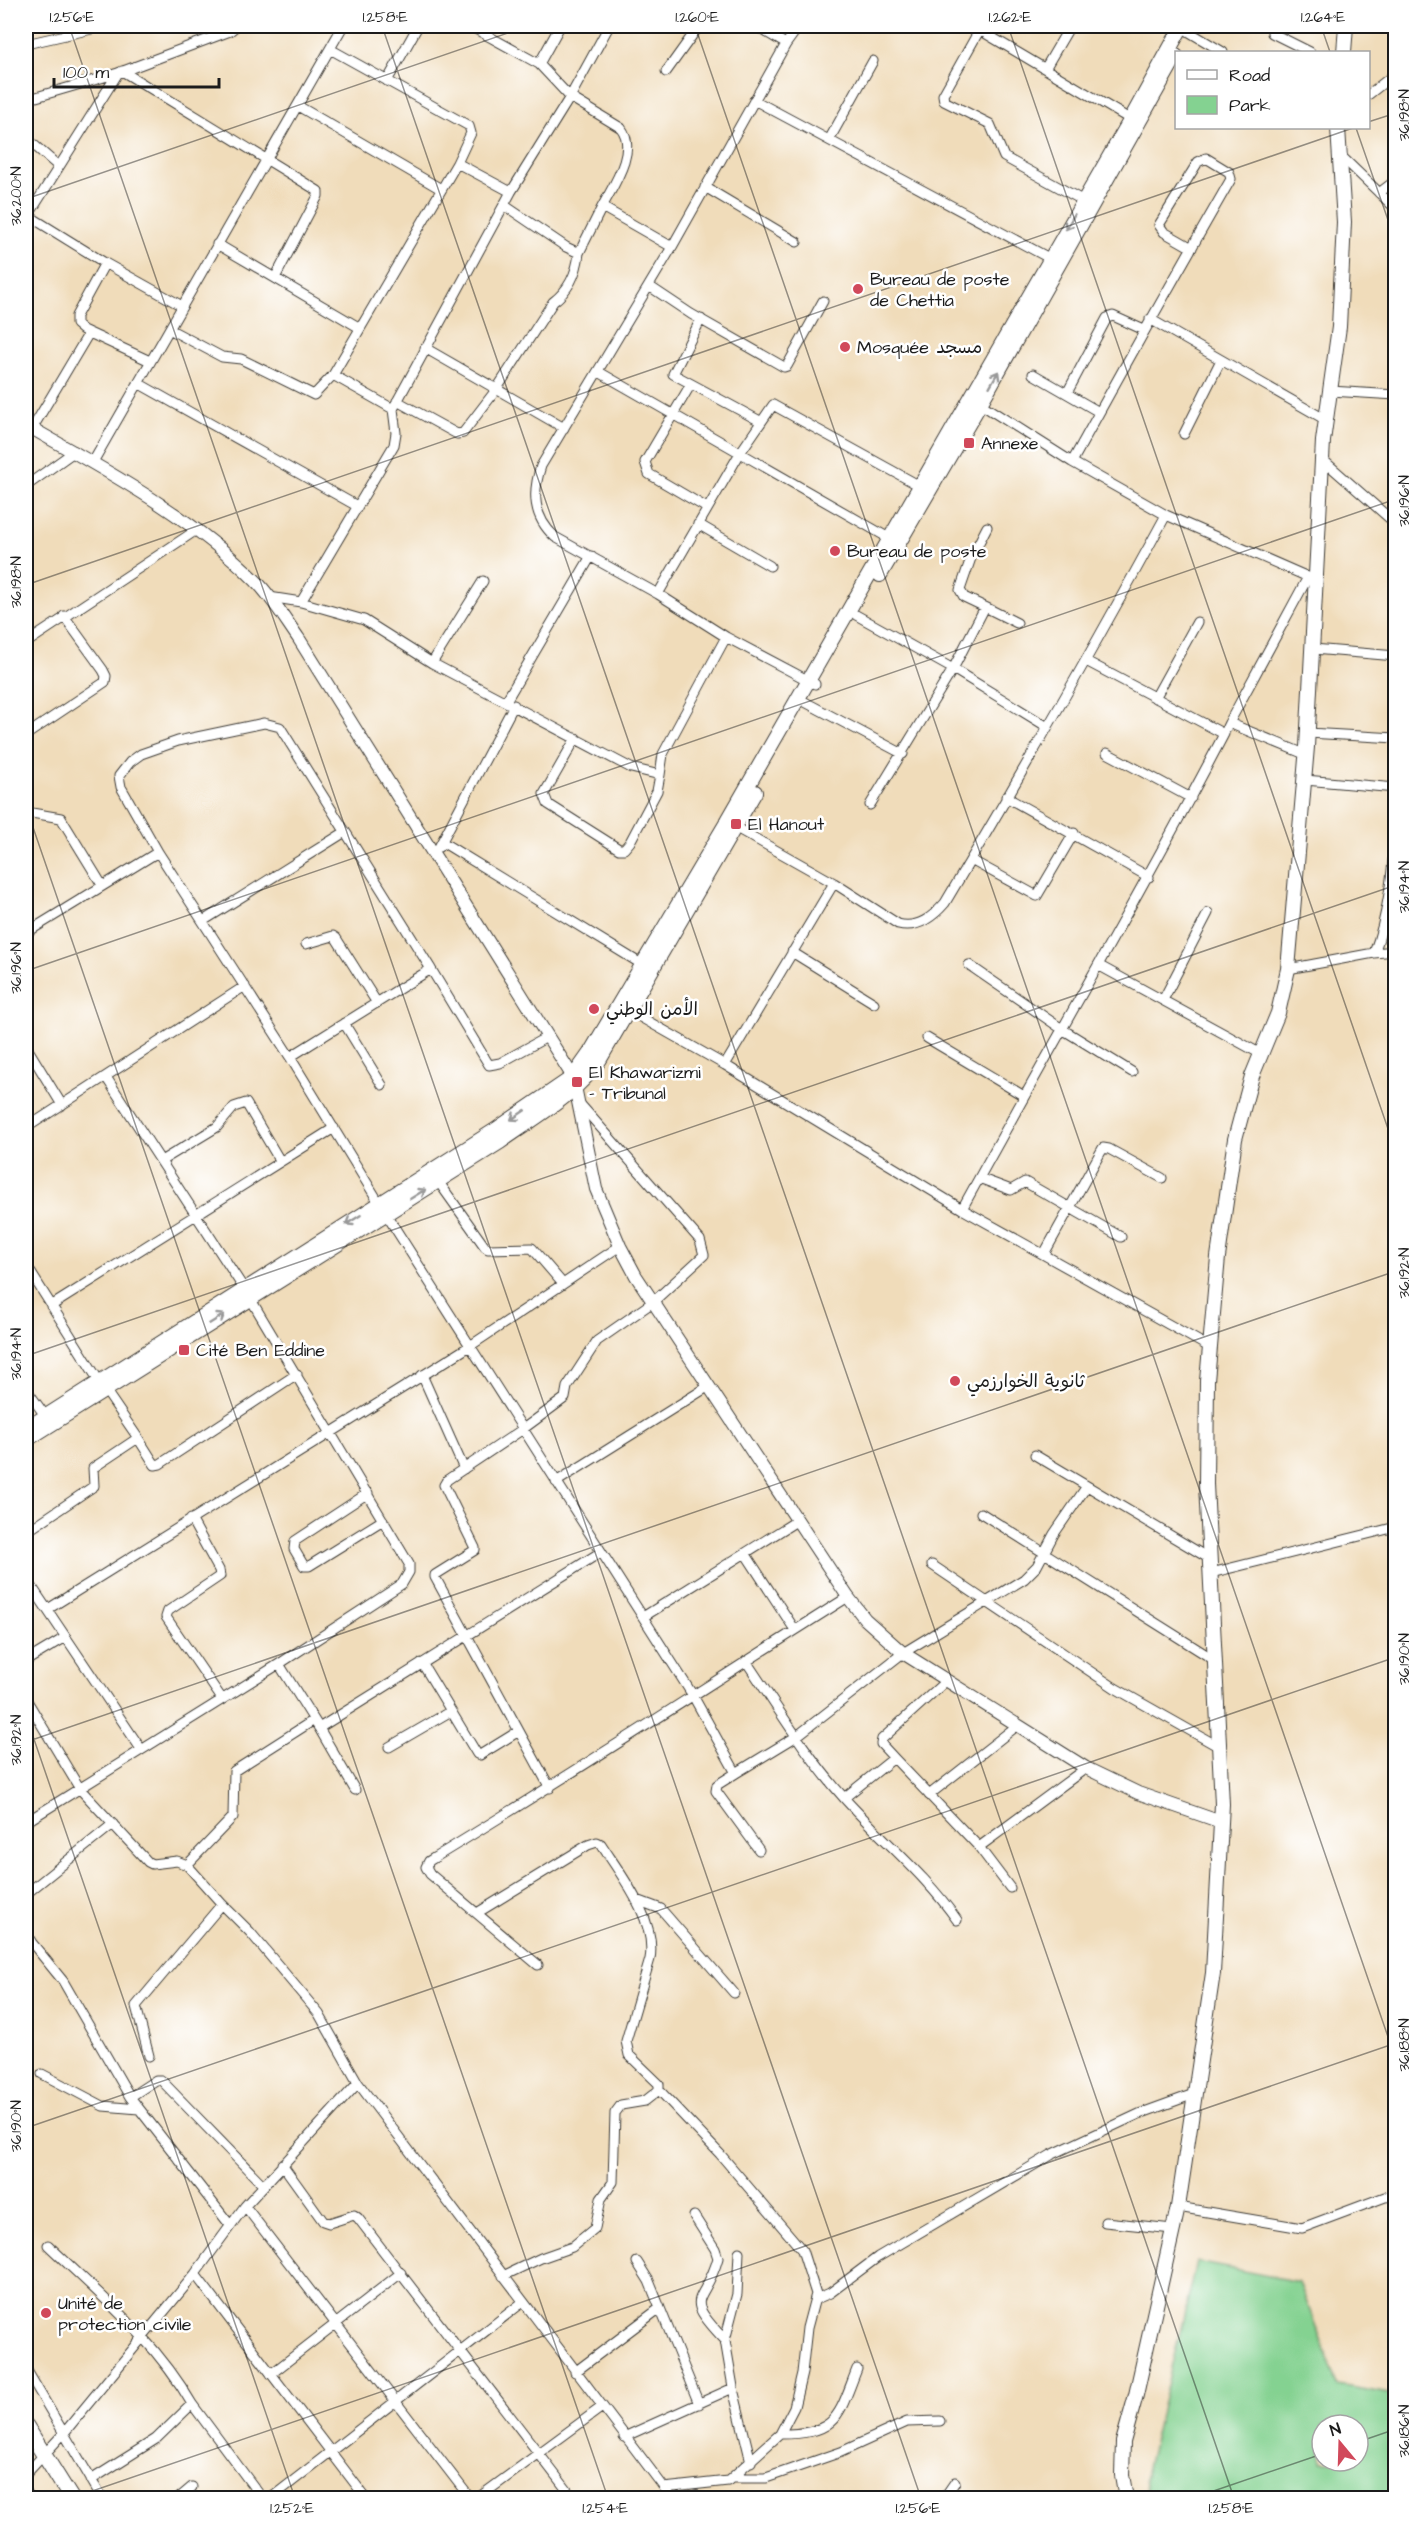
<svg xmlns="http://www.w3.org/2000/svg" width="1421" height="2524" viewBox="0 0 1421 2524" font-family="'Architects Daughter','Playpen Sans Arabic',sans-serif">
  <rect width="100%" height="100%" fill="#fff"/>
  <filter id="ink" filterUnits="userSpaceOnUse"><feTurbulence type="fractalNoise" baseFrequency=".0167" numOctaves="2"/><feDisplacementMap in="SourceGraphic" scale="12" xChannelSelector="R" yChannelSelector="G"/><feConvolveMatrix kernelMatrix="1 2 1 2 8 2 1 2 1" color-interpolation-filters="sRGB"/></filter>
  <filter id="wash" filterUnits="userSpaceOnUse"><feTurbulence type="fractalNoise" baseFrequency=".008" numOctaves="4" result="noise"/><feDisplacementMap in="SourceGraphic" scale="24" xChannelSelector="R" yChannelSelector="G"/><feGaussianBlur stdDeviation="1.35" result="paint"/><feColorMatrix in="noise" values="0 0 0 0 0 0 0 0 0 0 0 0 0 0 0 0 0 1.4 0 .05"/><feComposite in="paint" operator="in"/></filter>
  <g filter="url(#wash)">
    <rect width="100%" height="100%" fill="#f0dcba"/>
    <!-- green -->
    <path fill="#84d291" stroke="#507756" stroke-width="1.5" fill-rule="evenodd" d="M1197,2262l102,20 39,103 57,10v103h-247l-4,-18zM1322,2425h36v36h-36z"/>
  </g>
  <g filter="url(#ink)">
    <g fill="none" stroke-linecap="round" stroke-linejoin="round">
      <!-- minor casing -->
      <g stroke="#3c3934" stroke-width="11">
        <path id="minor" d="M470,26l69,38 31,33 51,31c17,22 -8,58 -19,79l70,40
          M756,26l30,18
          M799,26l-13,18 -114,203 -131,219c-9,27 -8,51 14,71l103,57 68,43 89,47
          M973,26l160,95
          M1273,26l-1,7 38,19
          M1181,27l42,25
          M980,29l-37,66 1,6 46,23 14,33 78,43
          M26,44l79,-18
          M330,49l139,77 2,7 -14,30
          M539,64l21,-38
          M1046,67l24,-41
          M122,71l196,120v5l-43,82
          M666,72l33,-46
          M387,81l31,-55
          M1368,95l28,-22
          M26,100l92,-27 112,-42 6,-5
          M754,100l295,158
          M298,106l143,83
          M26,138l32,28
          M829,140l44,-79
          M1340,155l56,54
          M705,187l92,55
          M1379,193l17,-13
          M504,205l62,42 13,6 23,-46
          M26,214l79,49 77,43
          M28,216l90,-143
          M217,244l143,84
          M105,263l-29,53v8l7,6 67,31
          M649,286l42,28 93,53 3,-1 36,-65
          M701,319l-28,55 87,47
          M1150,319l176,101
          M171,330l51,27 19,2 73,36 19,-20 124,-212 54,29
          M425,348l139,80
          M599,372l295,169
          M1033,374l66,38
          M333,375l60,34 118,-217 59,-95 39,-71
          M138,383l219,123
          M691,384l-46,78 4,12 58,34
          M1330,391l66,4
          M1067,393l40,-75 6,-2 31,14
          M397,401l60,33 6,-1 33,-43 57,-88c16,-12 24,-30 26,-49
          M976,401l96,61 94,53 149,65
          M32,429l57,-96
          M1184,434l37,-74
          M1322,459l74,65
          M93,462l250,-436
          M1072,462c52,-95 105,-189 159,-283l-2,-7 -23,-14 -8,4 -39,63 5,7 28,16
          M26,486l49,-35
          M698,524l72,42
          M658,594l82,-141 33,-48 147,81
          M269,597l32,5 63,18 68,43 199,105 29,7 3,-21 63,-117
          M301,602l93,-157 2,-12 -3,-24
          M985,607l32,16
          M856,615l97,54 93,57
          M26,643l172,-114
          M1313,649l83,7
          M432,663l51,-82
          M1155,698l42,-76
          M506,701l85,-145
          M805,702l98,52
          M1229,723l79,-146
          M1227,727l2,-4 78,32
          M1308,733l88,5
          M26,735l79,-53 1,-6 -3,-6 -39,-54
          M576,738l-32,56 4,10 71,45h5l6,-7 27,-51 3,-16
          M1107,753l84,45
          M1305,780l91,8
          M1006,797l143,80
          M870,805l83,-136 32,-62 -21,-10 -4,-7 11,-32 16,-31
          M26,812l35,6 41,67
          M731,825l103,58 64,41c20,5 35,-7 47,-21 76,-128 150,-257 221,-388
          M442,842l201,123
          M439,847l75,-142
          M158,852l-37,-65 -2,-11 11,-14 11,-8 37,-13 86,-18 16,4 151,242 -141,88
          M971,860l66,36 37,-63
          M203,921l142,-89
          M26,933l132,-81 132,205 96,157 306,480 44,79 61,-37 106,-83 121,-74 13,-13 17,-32 33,-48
          M306,944l27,-8 3,2 41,65
          M792,952l82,51
          M1374,953l22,-2
          M969,965l93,64 70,43
          M1098,965l163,89
          M431,969l58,96 11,-2 47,-26
          M1288,969l86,-16c15,-40 18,-80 22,-123
          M1163,1000l45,-87
          M628,1010l97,55 237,144 249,139
          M344,1023l38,62
          M927,1038l97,58
          M26,1046l36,59
          M725,1065l109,-182
          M26,1128l219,-142
          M161,1161l56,-34 17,-20 12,-4 34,58
          M979,1178l32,12 14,-8 96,55
          M438,1181l47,66 3,2 44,-1 31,36
          M962,1209c87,-159 178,-314 262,-475l-138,-73
          M1044,1254l59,-106 6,1 53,29
          M26,1265l73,116 39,57 -45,30 1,18 -68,46
          M51,1306l283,-178
          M422,1375l42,94
          M26,1389l23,32
          M138,1438l17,27 5,-1 137,-90
          M1035,1455l175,104
          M556,1482l153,-96
          M368,1493l-73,48 -1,8 10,17h5l74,-46
          M981,1513l235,148
          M191,1519l28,51 1,6 -52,35 -2,6 56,82
          M745,1553l50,77
          M932,1565l183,123 106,60
          M1211,1573l185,-46
          M26,1578l115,171
          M48,1609l422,-263 150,-100
          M643,1617l155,-97
          M26,1661l40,-24
          M746,1661c31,46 61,96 99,138 37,41 81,76 112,121
          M422,1663l55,91 3,1 39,-24
          M279,1664l40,64 282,-176
          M26,1699l54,90 68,73 4,2 25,-3 10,4 35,39 28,28 69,82 39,69 -113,123 -50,68 -52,63 -79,96 -38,41
          M319,1728l36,62
          M389,1747l62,-36
          M894,1758l-13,-14 1,-5 65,-59
          M736,1773l-19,12 -1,6 43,59
          M550,1788l-115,-211v-2l40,-25v-2l-31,-63 3,-5 76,-51 42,-31 2,-11 30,-46 56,-39 51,-47 -4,-15 -121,-137
          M929,1795l89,-70
          M844,1798l50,-40 85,89 107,-79
          M26,1822l253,-158 123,-80 7,-12v-8l-159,-266 -144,-221
          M979,1847l31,41
          M187,1865l46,-48 1,-46 80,-51
          M26,1894l87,-70
          M637,1900l24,9 73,84
          M477,1913l111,-68 9,-3 4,2c20,31 56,76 49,115l-24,82 3,14 30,29v6l-14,11 -24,4 -6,8 -2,69 -12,17 -6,29 -23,19 -31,11 -38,18
          M26,1933l6,10 -6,5
          M32,1943l31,38 67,116 100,128
          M538,1965l-108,-91 -4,-7 3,-6c141,-85 279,-176 419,-264
          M149,2056l-13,-50 86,-102
          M42,2074l61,32 36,3
          M358,2083l314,415
          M659,2090l61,64 82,96 14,44 -9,34 -5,45 -8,34 -14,27 -52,47 -64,7
          M130,2097l26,-17h5l102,105
          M282,2164l41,57 6,2 25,-8 4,3 215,280
          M245,2206l225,292
          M1178,2207l124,21 83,-31 11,-1
          M694,2216l21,33 3,9c-13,48 -38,35 7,82
          M1105,2222l68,7
          M48,2245c52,50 108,96 144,159
          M739,2252l-2,42 -12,46 9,53 17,69
          M637,2262l12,19 50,123
          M195,2274l171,224
          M816,2299l14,-6 48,-36 173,-102 88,-41 55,-20
          M26,2369l76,129
          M575,2372l85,-64
          M271,2374l130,-101
          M780,2434c58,0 58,-17 77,-65
          M624,2437l109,-49
          M734,2478h32l75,-26 66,-30 33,-1
          M91,2480l65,-41 36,-35 70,94
          M26,2491l4,7
          M179,2498l13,-11
          M271,2498l252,-196
          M478,2498l124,-91
          M944,2498l11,-16"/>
      </g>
      <!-- tertiary casing -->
      <g stroke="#3c3934" stroke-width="14">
        <path id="tertiary" d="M26,425c80,46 163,89 229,155 17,17 30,39 44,59l274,438 23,112 24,57 16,30 212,321 17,22 38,34 183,115 52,25 83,29"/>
      </g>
      <!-- secondary casing -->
      <g stroke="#3c3934" stroke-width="16">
        <path id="secondary" d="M1344,52l2,-26
          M880,575l100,-171 196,-348
          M26,1429l468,-298 79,-54 17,-24 137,-231 404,-703 51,-93
          M26,1440l474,-298c35,-25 76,-47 100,-83l155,-267
          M1126,2498l-4,-23 1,-33 13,-47 42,-188 35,-234 9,-169 -16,-320 1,-103 11,-124 17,-118 17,-63 26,-63 10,-44 19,-222 16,-306 16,-114 5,-105 -6,-94"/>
      </g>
      <!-- trunk casing -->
      <g stroke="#3c3934" stroke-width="17">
        <path id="trunk" d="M26,2426l45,72"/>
      </g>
      <!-- minor -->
      <use href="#minor" stroke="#fff" stroke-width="9"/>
      <!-- tertiary -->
      <use href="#tertiary" stroke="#fff" stroke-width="12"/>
      <!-- secondary -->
      <use href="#secondary" stroke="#fff" stroke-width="14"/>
      <!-- trunk -->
      <use href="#trunk" stroke="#fff" stroke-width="15"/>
    </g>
    <!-- one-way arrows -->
    <defs><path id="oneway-shaft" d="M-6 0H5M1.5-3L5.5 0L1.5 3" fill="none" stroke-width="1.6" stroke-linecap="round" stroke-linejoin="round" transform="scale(1.5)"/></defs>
    <g stroke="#999">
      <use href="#oneway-shaft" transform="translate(1070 222) rotate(120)"/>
      <use href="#oneway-shaft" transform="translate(994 379) rotate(-60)"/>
      <use href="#oneway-shaft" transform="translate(518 1115) rotate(146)"/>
      <use href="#oneway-shaft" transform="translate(418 1194) rotate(-32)"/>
      <use href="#oneway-shaft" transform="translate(353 1220) rotate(148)"/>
      <use href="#oneway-shaft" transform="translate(217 1319) rotate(-32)"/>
    </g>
  </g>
  <!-- ticks -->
  <path fill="none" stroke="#1c1c1c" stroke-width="1.5" stroke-opacity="0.45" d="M69,26l852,2472M382,26l852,2472M695,26l701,2034M1008,26l388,1126M1321,26l9,26M1368,122l28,-9M1356,128l40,115M26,199l502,-173M26,585l1327,-457M26,807l582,1691M26,971l1370,-472M26,1356l1370,-471M26,1716l269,782M26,1742l1370,-471M26,2128l1370,-471M1358,2442l38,-13M72,2498l1324,-455M1193,2498l129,-44"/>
  <!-- markers -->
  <g fill="#d1495b" stroke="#fff" stroke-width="2">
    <circle cx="858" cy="289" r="6"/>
    <circle cx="845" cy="347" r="6"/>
    <rect x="963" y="437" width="12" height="12" rx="3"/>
    <circle cx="835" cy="551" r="6"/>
    <rect x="730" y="818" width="12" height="12" rx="3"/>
    <circle cx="594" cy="1009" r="6"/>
    <rect x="571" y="1076" width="12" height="12" rx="3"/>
    <rect x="178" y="1344" width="12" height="12" rx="3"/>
    <circle cx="955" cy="1381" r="6"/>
    <circle cx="46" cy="2313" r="6"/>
  </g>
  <g text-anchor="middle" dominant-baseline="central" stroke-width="5" stroke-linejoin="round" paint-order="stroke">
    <!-- poi labels -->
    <g font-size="18" fill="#1c1c1c" stroke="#fff" text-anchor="start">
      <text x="870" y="279">Bureau de poste<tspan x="870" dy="21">de Chettia</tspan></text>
      <text x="857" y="347">Mosquée مسجد</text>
      <text x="981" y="443">Annexe</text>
      <text x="847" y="551">Bureau de poste</text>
      <text x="748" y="824">El Hanout</text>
      <text x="606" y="1009">الأمن الوطني</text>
      <text x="589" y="1072">El Khawarizmi<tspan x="589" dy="21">- Tribunal</tspan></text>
      <text x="196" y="1350">Cité Ben Eddine</text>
      <text x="967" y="1381">ثانوية الخوارزمي</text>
      <text x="58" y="2303">Unité de<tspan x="58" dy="21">protection civile</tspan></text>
    </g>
  </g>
  <!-- margin -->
  <rect width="1421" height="2524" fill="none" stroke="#fff" stroke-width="66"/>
  <!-- legend -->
  <rect x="1175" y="51" width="195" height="78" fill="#ffffff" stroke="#a4a4a4" stroke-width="1.5"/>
  <rect x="1187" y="70" width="30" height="9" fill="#ffffff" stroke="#a4a4a4" stroke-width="1.5"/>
  <text x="1229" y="81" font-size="18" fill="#1c1c1c">Road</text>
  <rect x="1187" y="96" width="30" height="18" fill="#84d291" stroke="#a4a4a4" stroke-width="1.5"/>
  <text x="1229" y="111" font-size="18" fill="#1c1c1c">Park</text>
  <!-- north arrow -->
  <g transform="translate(1340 2443) rotate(341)"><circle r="28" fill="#ffffff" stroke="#a4a4a4" stroke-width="1.5"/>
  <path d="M0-4.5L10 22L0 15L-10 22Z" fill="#d1495b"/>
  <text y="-9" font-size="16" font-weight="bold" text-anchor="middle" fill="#1c1c1c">N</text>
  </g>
  <!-- scale -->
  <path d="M54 78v9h165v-9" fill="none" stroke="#1c1c1c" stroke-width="3"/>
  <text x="63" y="78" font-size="18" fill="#1c1c1c" stroke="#ffffff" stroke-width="4.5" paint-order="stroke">100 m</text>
  <rect x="33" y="33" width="1355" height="2458" fill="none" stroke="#1c1c1c" stroke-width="2"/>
  <g font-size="15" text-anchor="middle" fill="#1c1c1c">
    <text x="72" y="22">1.256°E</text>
    <text x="385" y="22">1.258°E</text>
    <text x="697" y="22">1.260°E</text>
    <text x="1010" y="22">1.262°E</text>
    <text x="1323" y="22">1.264°E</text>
    <text transform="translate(1404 115) rotate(-90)" y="5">36.198°N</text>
    <text transform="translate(16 196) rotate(-90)" y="5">36.200°N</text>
    <text transform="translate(1404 501) rotate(-90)" y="5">36.196°N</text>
    <text transform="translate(16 582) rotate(-90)" y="5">36.198°N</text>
    <text transform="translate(1404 887) rotate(-90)" y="5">36.194°N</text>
    <text transform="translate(16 968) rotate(-90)" y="5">36.196°N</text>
    <text transform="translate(1404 1273) rotate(-90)" y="5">36.192°N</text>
    <text transform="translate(16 1354) rotate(-90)" y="5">36.194°N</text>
    <text transform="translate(1404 1659) rotate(-90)" y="5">36.190°N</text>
    <text transform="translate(16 1740) rotate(-90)" y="5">36.192°N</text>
    <text transform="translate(1404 2045) rotate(-90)" y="5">36.188°N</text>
    <text transform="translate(16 2126) rotate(-90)" y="5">36.190°N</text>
    <text transform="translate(1404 2431) rotate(-90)" y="5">36.186°N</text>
    <text x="292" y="2513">1.252°E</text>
    <text x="605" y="2513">1.254°E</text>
    <text x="918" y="2513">1.256°E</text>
    <text x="1231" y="2513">1.258°E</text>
  </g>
</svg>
